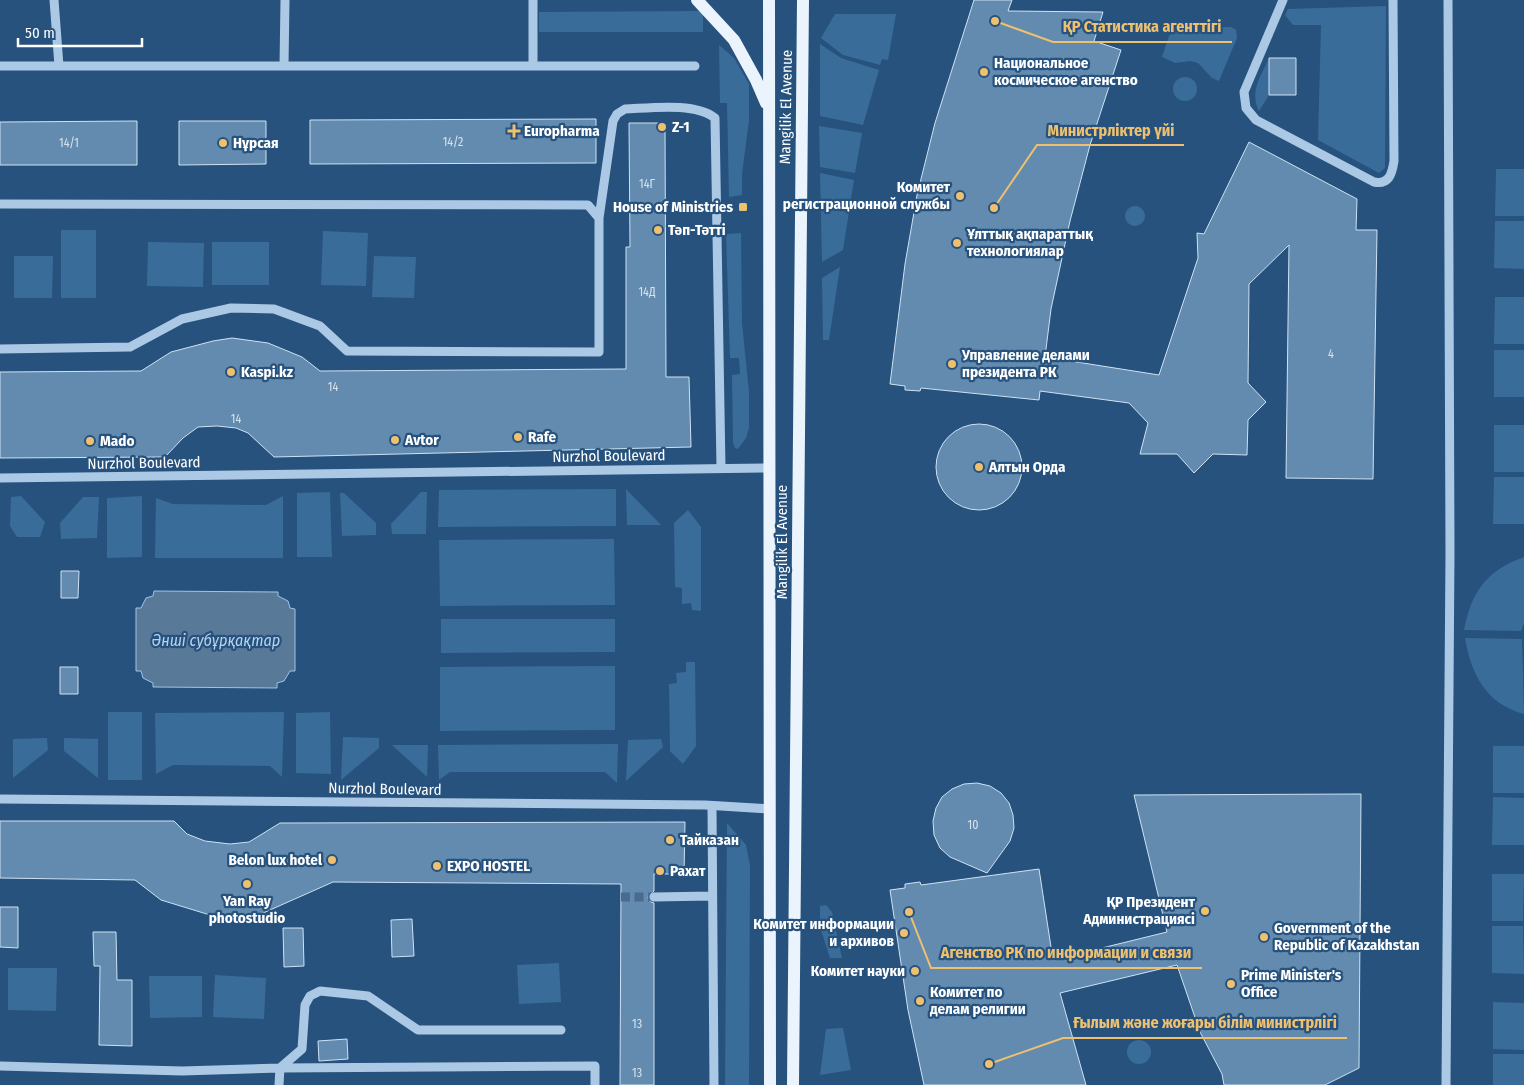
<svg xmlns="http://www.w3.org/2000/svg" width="1524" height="1085" viewBox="0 0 1524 1085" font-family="'Fira Sans Condensed',sans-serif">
  <rect width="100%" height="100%" fill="#26527d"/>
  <!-- green -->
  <path fill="#3a6c9a" d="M1386,6l-1,162 -6,5 -61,-33 3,-115h-28l-8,-10 3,-6z
    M703,11v21h-164v-20z
    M835,14h61l-8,46 -6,-1 -2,6 -37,-10 -22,-17z
    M1231,27l5,3 1,8 -18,43 -7,-3 -14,-15 -8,-2 -15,2 -13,-6 7,-21 7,-8z
    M820,44l21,14 38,12 -16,55 -43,-9z
    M719,45l15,13 15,26v36l-7,54v21l-13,2 -2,-94h-7z
    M1269,58v37l-10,16c-10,-19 2,-35 10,-53z
    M1173 89a12 12 0 1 1 24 0a12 12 0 1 1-24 0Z
    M819,126l43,7 -7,40 -35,-6z
    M1496,169h28v47h-29z
    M820,173l34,7 -11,70 -21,12z
    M1125 216a10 10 0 1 1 20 0a10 10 0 1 1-20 0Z
    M1495,221h29v48l-30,-1z
    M61,230h35v68h-35z
    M323,231l45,2 -2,53 -45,-1z
    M741,233l1,90 7,69v36l-3,10 -8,11 -3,-1 -2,-6 -1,-67 8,-1 -1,-16h-9l-4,-124z
    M148,242l56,1 -1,44 -56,-1z
    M212,242h57v43h-57z
    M14,256h39l-1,42h-38z
    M374,256l42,1 -2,41 -42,-1z
    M840,267l-11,73h-6l-1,-62z
    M1495,297h29v47h-30z
    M1494,350h30v47h-30z
    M1494,425h30v47h-30z
    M1494,477h30v47h-31z
    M616,489v37l-178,1 1,-37z
    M626,489l35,36h-34z
    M330,492l2,65h-35v-64z
    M421,492h6l-1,42h-34l-1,-10z
    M340,493h4l32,30v12l-34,1z
    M21,496l24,26 -5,15h-23l-7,-11 1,-29z
    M142,496v61l-35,1v-60z
    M283,496v62h-128l1,-60 17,6 93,1z
    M83,497h16l-2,41 -36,1 -1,-16z
    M688,510l13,17v84l-9,-1 -1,-7 -9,1v-16l-7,-1 -1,-64z
    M614,539l1,66 -175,1 -1,-66z
    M1524,557v66l-3,8 -57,-1c8,-39 22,-59 60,-73z
    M441,619h174v33l-174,1z
    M1465,638l57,1 2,75c-38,-10 -53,-40 -59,-76z
    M686,662h9l1,84 -13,18 -13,-13 -1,-67 8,-1 -1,-10 10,-1z
    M615,666v64l-175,1v-64z
    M108,712h34v68h-34z
    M284,712l-2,65 -12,-11 -97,-1 -17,9 -1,-61z
    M330,712l1,62 -35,-1v-60z
    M343,737l36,1v10l-38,32z
    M47,738l1,12 -35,28v-39z
    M64,738l34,1v39l-34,-27z
    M661,739l2,8 -37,34 2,-41z
    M618,744l-1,39 -12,-11h-155l-11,8 -1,-35z
    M392,745h36l-1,32z
    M1493,746h31v47h-31z
    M1493,797l31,1v47h-32z
    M727,823l19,22 4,20 -1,220h-24z
    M1492,874h32l-1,47h-31z
    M826,905l6,7 10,46h-12l-10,-31v-21z
    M1492,926h31l1,48 -32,-1z
    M559,963l2,39 -42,2 -2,-39z
    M8,968h49l-1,43 -48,-1z
    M215,975l51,3 -2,41 -51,-2z
    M149,976h53v41l-52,1z
    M1493,1002l31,1v47l-31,-1z
    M843,1028l8,42 -31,5 6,-46z
    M1127 1052a12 12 0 1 1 24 0a12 12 0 1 1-24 0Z
    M1493,1054h31v31h-31z"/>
  <!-- water -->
  <path fill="#597998" stroke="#9fc5e5" d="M154,591l124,1v4l10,5 2,7 5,1v62h-5l-6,10 -7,2v5l-124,-1v-4l-10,-5 -2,-7h-5v-63h5l5,-10 7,-2z"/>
  <!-- building -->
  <path fill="#628baf" stroke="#cee2f4" d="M974,0h38l-4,11 95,1 -9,29 27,9 -31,95 -20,76 -19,88 -6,48 114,18 39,-117 -1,-25 7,1 45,-92 108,57 -1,31h21l-4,249 -87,-1 3,-233 -40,39 -1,99 18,19 -18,18 -1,35 -34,-1 -19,19 -17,-19h-37l8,-31 -19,-20 -89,-12 -1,9 -118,-12 -1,3 -15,-1v-4l-15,-2 15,-120 12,-69 18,-72z
    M1269,58h27v37h-27z
    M596,119v44l-286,1v-44z
    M137,121v44h-137v-43z
    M179,121h87v43l-87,1z
    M629,123h36l1,254h23l2,70 -417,10 -26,-24 -12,-5 -19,-2 -19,1 -15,11 -18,19 -165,1v-86l141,-1 30,-19 42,-11 19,-3 36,5 34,14 18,14 306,-2v-122h4z
    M936 467a43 43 0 1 1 86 0a43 43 0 1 1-86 0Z
    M61,571h18l-1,27h-17z
    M60,667h18v27h-18z
    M977,783l13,3 11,7 8,10 4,12 1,13 -4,13 -23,32 -37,-16 -10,-9 -6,-13 -1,-14 3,-13 6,-11 10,-8 12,-5z
    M1361,794l-2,274 -34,17h-101l-2,-11 -22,-42 -23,-67 -117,28 26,92h-162l-16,-75 -18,-120 15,-2v-4l15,-2 1,3 118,-16 14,91 114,-28 -33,-137z
    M0,821h174l13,13 18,7 25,3 19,-2 31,-19 405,-1 -1,52h-30v17l-6,6 1,4 5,2v182h-34l1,-201 -288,-2 -72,32 -51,1 -49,-15 -26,-20 -135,-2z
    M0,907h18v41l-18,-1z
    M412,919l2,37 -22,1 -1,-37z
    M283,928h20l1,38 -20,1z
    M93,932h23l1,48h15v66l-33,-1 1,-79h-6z
    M347,1039l1,20 -29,2 -1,-20z"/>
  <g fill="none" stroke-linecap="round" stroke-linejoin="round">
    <!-- minor-tunnel -->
    <path stroke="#476c90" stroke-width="9" stroke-dasharray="9 4.5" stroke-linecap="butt" d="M621,897h33"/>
    <!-- minor -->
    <path stroke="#abc9e5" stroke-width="9" d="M54,0l5,66
      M1283,0l-39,92 2,16 10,12 118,62c15,3 18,-8 20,-21l-1,-161
      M0,66h695
      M284,66l1,-66
      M533,66v-66
      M0,204l588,1 11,13v134l-252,-1 -27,-25 -46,-17 -43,-1 -49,11 -52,28 -130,2
      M599,218l14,-97 4,-7 8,-5c25,-1 70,-7 90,9l6,350
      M0,478l769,-10
      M0,799l705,6 65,4
      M712,806l2,279
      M654,897l57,-1
      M0,1066l182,5 98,-3 22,-19 3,-44 5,-9 10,-5 48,5 50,34h143
      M279,1085l1,-17 315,-2v19
      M1446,1085l4,-531 -2,-554"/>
    <!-- major -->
    <path stroke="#ebf3fd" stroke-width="12" d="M697,0l37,40 22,40 10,23
      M769,0l1,1085
      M793,1085l10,-1085"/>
  </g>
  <!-- markers -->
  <g fill="#eec070" stroke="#26527d" stroke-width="2">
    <circle cx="984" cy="72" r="5"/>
    <circle cx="662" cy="127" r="5"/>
    <path d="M511.5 123.5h5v5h5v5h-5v5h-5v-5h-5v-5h5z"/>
    <circle cx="223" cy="143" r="5"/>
    <circle cx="960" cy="196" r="5"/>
    <rect x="738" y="202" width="10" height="10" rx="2.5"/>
    <circle cx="658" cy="230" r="5"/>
    <circle cx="957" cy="243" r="5"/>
    <circle cx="952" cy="364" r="5"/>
    <circle cx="231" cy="372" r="5"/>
    <circle cx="518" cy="437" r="5"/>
    <circle cx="395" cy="440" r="5"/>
    <circle cx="90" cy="441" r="5"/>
    <circle cx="979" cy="467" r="5"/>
    <circle cx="670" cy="840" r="5"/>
    <circle cx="332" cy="860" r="5"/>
    <circle cx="437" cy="866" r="5"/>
    <circle cx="660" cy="871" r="5"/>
    <circle cx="247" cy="884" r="5"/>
    <circle cx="1205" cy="911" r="5"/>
    <circle cx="904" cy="933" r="5"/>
    <circle cx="1264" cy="937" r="5"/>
    <circle cx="915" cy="971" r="5"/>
    <circle cx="1231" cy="984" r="5"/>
    <circle cx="920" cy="1001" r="5"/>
  </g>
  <g text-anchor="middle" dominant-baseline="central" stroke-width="4.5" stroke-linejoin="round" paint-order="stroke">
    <!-- number labels -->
    <g font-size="12" fill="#d8e2eb">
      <text x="453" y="142">14/2</text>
      <text x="69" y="143">14/1</text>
      <text x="647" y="184">14Г</text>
      <text x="647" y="292">14Д</text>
      <text x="1331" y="354">4</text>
      <text x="333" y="387">14</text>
      <text x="236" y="419">14</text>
      <text x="973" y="825">10</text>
      <text x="637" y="1024">13</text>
      <text x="637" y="1073">13</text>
    </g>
    <!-- poi labels -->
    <g font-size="15" font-weight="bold" fill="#fff" stroke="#26527d" text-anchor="start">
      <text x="994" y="63">Национальное<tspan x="994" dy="17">космическое агенство</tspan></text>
      <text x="672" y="127">Z-1</text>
      <text x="524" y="131">Europharma</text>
      <text x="233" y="143">Нұрсая</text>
      <text x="950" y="187" text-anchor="end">Комитет<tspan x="950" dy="17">регистрационной службы</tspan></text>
      <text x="733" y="207" text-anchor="end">House of Ministries</text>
      <text x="668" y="230">Тәп-Тәтті</text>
      <text x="967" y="234">Ұлттық ақпараттық<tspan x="967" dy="17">технологиялар</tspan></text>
      <text x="962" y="355">Управление делами<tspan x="962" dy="17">президента РК</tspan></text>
      <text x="241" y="372">Kaspi.kz</text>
      <text x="528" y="437">Rafe</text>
      <text x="405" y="440">Avtor</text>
      <text x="100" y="441">Mado</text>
      <text x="989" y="467">Алтын Орда</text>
      <text x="680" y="840">Тайказан</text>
      <text x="322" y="860" text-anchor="end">Belon lux hotel</text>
      <text x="447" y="866">EXPO HOSTEL</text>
      <text x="670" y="871">Рахат</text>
      <text x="247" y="901" text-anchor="middle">Yan Ray<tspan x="247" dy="17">photostudio</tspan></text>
      <text x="1195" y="902" text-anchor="end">ҚР Президент<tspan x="1195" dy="17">Администрациясі</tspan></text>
      <text x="894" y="924" text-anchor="end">Комитет информации<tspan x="894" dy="17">и архивов</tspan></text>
      <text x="1274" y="928">Government of the<tspan x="1274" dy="17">Republic of Kazakhstan</tspan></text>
      <text x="905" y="971" text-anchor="end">Комитет науки</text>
      <text x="1241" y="975">Prime Minister's<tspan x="1241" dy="17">Office</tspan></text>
      <text x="930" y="992">Комитет по<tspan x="930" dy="17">делам религии</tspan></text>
    </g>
    <!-- street labels -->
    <g font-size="15" fill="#fff" stroke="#26527d">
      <text transform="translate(786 107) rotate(-89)">Mangilik El Avenue</text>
      <text transform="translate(609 456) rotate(-1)">Nurzhol Boulevard</text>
      <text transform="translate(144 463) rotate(-1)">Nurzhol Boulevard</text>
      <text transform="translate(782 542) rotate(-90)">Mangilik El Avenue</text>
      <text transform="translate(385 789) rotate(1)">Nurzhol Boulevard</text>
    </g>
    <!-- water labels -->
    <g font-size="16" font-style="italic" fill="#b6d3ed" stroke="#26527d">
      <text x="216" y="640">Әнші субұрқақтар</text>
    </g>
  </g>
  <!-- callouts -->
  <path fill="none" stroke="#eec070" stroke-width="2" d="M995 21L1053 42H1232M994 208L1037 145H1184M909 912L931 968H1202M989 1064L1063 1038H1347"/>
  <g fill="#eec070" stroke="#26527d" stroke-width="2">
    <circle cx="995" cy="21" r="5"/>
    <circle cx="994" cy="208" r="5"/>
    <circle cx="909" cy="912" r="5"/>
    <circle cx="989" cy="1064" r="5"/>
  </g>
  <g font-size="16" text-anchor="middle" font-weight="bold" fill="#eec070" stroke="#26527d" stroke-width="4.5" stroke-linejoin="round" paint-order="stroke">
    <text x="1142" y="32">ҚР Статистика агенттігі</text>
    <text x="1111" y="136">Министрліктер үйі</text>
    <text x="1066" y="958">Агенство РК по информации и связи</text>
    <text x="1205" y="1028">Ғылым және жоғары білім министрлігі</text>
  </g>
  <!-- scale -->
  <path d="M18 38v8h124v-8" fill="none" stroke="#ffffff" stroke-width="2.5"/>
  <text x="25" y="38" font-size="15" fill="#ffffff" stroke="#26527d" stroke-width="4" paint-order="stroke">50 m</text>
</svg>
